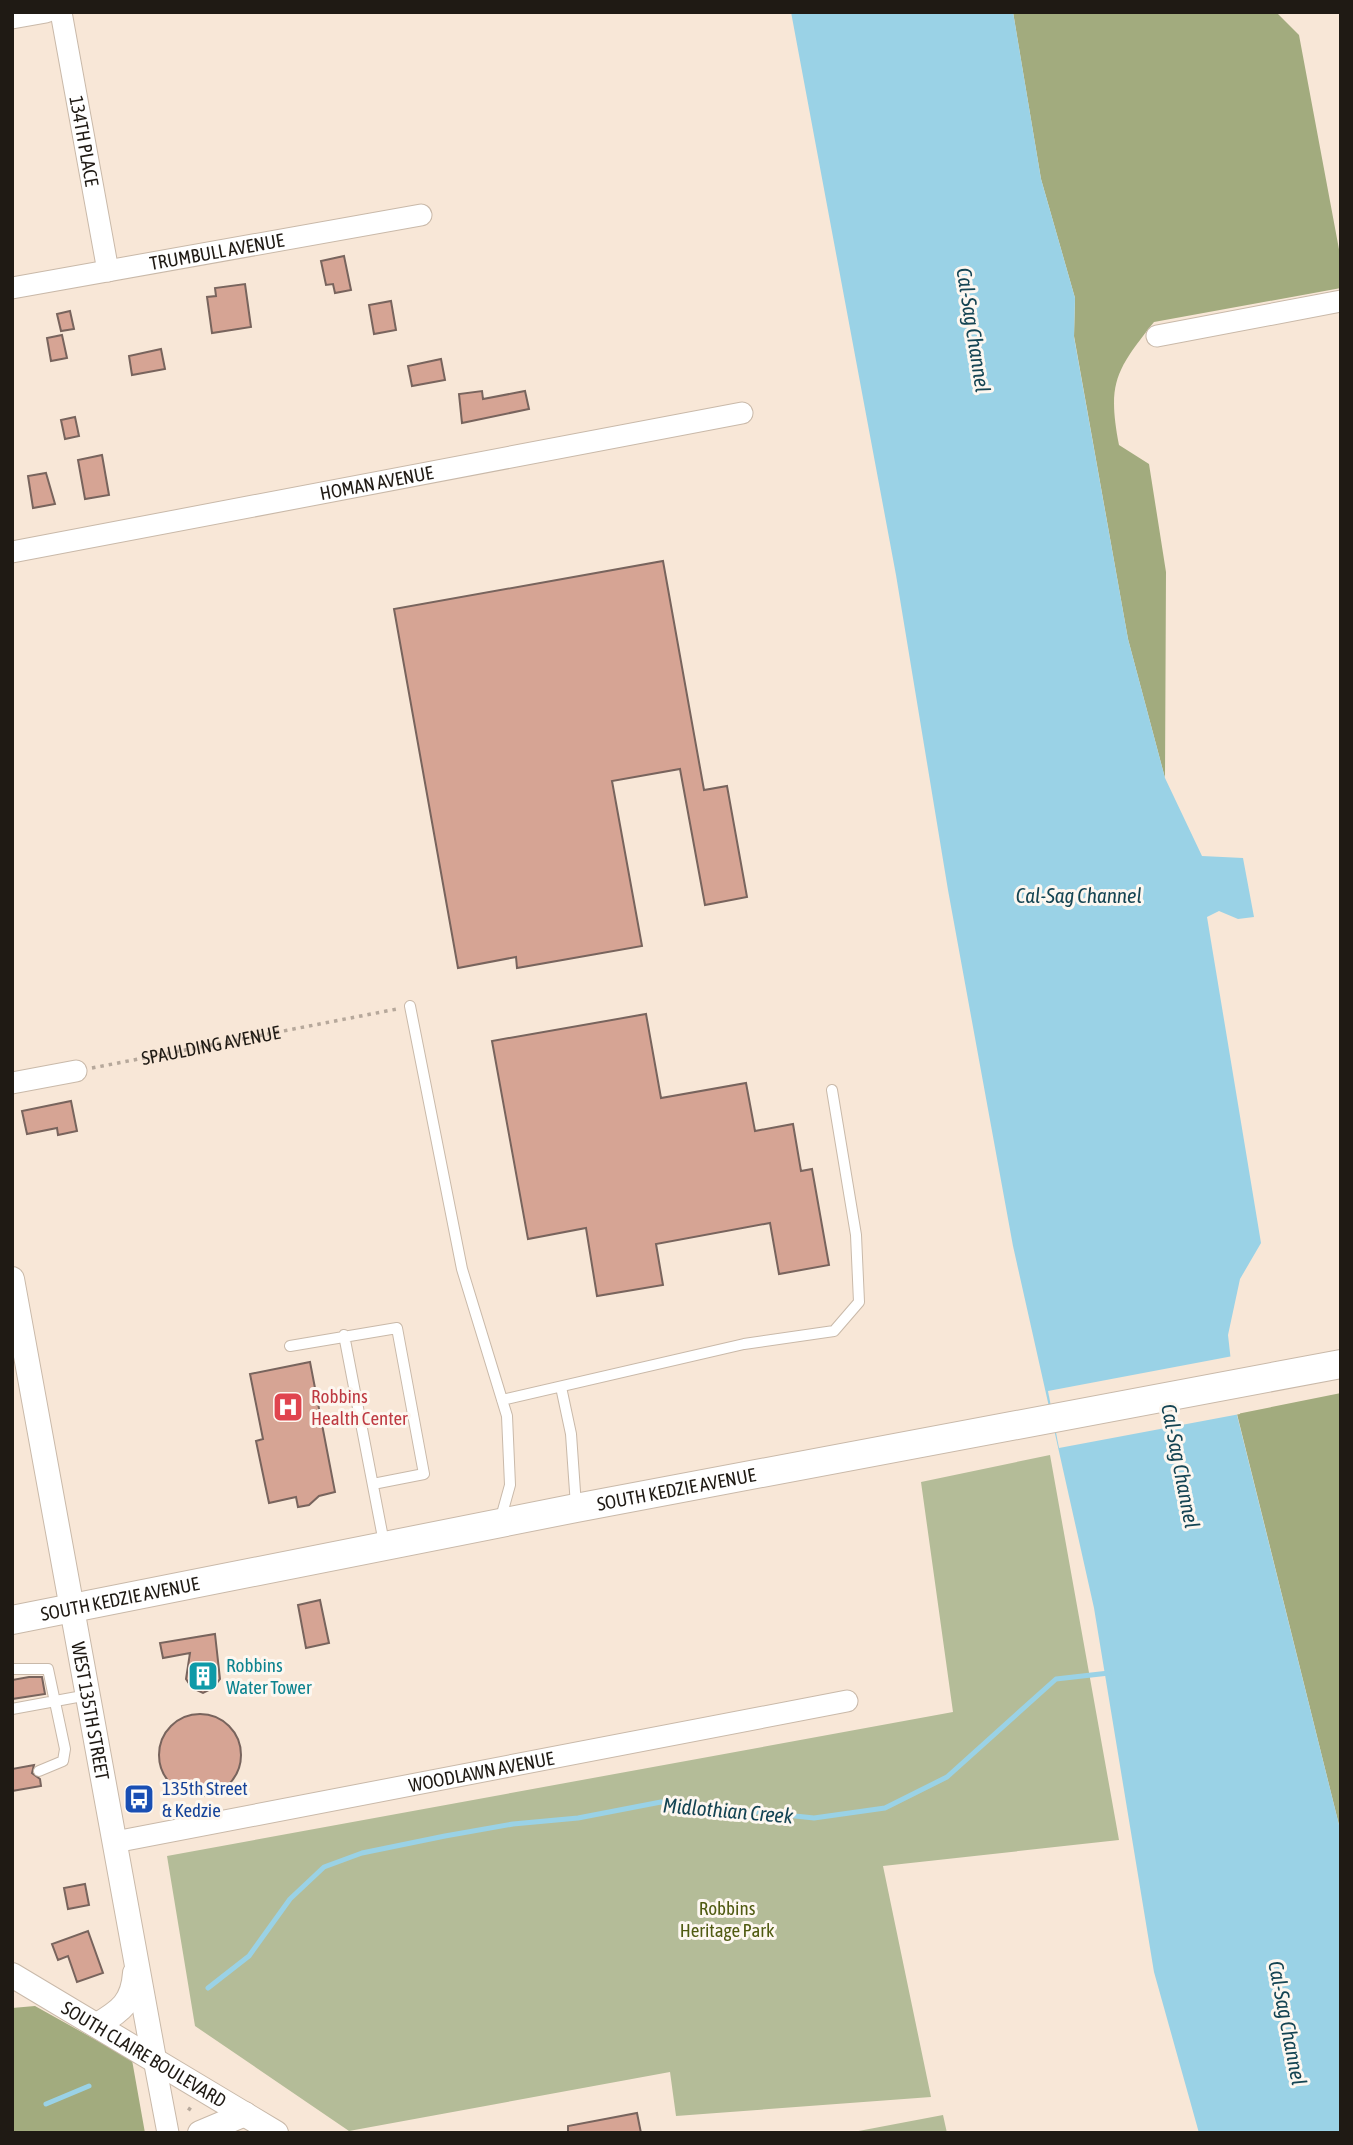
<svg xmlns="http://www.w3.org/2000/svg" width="1353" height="2145" viewBox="0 0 1353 2145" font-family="'Asap Condensed',sans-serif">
  <rect width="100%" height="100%" fill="#f8e7d7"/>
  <!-- green -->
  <path fill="#b4bc98" d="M1050,1455l69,385 -236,26 48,231 -255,19 -6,-44 -321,59 -154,-105 -28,-170 786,-144 -32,-230z
    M943,2115l4,18h-99z"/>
  <!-- forest -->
  <path fill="#a2ab7e" d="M1013,12h263l23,23 42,225v28l-187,34c-38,48 -47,61 -35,123l30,19 17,108 -1,206 -37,-139 -54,-303 1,-38 -34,-119z
    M1341,1393v440l-104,-419z
    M35,2006l97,54 13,73h-133v-125z"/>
  <!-- water -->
  <path fill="#9ad2e6" d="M791,12h222l28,167 34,119 -1,39 54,302 37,139 37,78 41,2 11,59 -16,2 -19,-8 -12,6 54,326 -21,36 -12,56 9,80 104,418v300h-142l-45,-161 -60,-364 -81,-362 -65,-356 -52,-315z"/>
  <!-- pier -->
  <path fill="#f8e7d7" d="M1233,1356l7,58 -181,34 -11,-57z"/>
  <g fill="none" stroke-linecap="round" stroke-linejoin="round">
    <!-- stream -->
    <path stroke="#9ad2e6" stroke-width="5" d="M208,1988l41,-32 41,-57 34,-32 38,-14 83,-17 68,-12 65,-6 83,-16 153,16 71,-10 62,-31 109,-98 53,-6
      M46,2104l43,-18"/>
  </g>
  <!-- building -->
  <path fill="#d6a494" stroke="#78645d" stroke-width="2" d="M344,256l7,34 -16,3 -2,-9 -7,1 -5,-24z
    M245,284l6,43 -39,6 -5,-36 9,-1 -1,-8z
    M391,301l5,29 -22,4 -5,-29z
    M70,311l4,18 -13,2 -4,-17z
    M62,335l5,23 -16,3 -4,-23z
    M161,349l4,20 -33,6 -3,-19z
    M441,359l4,21 -33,6 -4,-20z
    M482,391l1,8 42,-8 4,18 -67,14 -3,-29z
    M75,417l4,19 -14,3 -4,-19z
    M102,455l7,40 -24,4 -7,-39z
    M46,473l9,31 -22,4 -5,-32z
    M663,561l41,229 23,-4 20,111 -42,8 -25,-136 -68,12 30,165 -125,22 -1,-11 -58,11 -64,-359z
    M646,1014l15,84 85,-15 9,48 38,-7 8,47 11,-2 17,96 -50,9 -9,-51 -114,21 7,41 -66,11 -11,-68 -58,11 -36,-198z
    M71,1101l6,30 -19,4 -1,-7 -30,6 -5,-23z
    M310,1362l25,130 -16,4 -10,9 -11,2 -2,-10 -27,6 -13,-62 7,-2 -13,-65z
    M320,1600l9,43 -23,5 -8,-43z
    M215,1634l5,45 -7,9 -10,5 -11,-5 -6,-9 4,-26 -27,5 -3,-15z
    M29,1677h13l3,17 -33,5v-19z
    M159 1755a41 41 0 1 1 82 0a41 41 0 1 1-82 0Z
    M34,1765l-2,8 8,6 1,7 -29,5v-22z
    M85,1884l4,21 -21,4 -4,-21z
    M88,1931l15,42 -26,9 -9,-26 -10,4 -6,-16z
    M637,2113l4,20h-73v-7z"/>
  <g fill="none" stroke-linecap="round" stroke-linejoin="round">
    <!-- service casing -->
    <g stroke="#c9b9a9" stroke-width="12">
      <path id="service" d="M410,1006l52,263 45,147 3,69 -10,36
        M344,1335l40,208
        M290,1346l107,-18 27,146 -51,10
        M561,1387l10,47 5,72
        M502,1400l242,-56 90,-13 25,-29 -3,-67 -24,-145
        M12,1669h36l17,80 -2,12 -24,10
        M12,1709l76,-14"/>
    </g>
    <!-- minor casing -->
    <g stroke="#c9b9a9" stroke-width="23">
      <g id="minor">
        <path id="s2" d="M61,12l47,259"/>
        <path d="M12,18l34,-6"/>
        <path id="s3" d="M12,288l409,-73"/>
        <path d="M1157,336l184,-35"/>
        <path id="s4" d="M12,552l730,-139"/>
        <path d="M12,1083l64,-12"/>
        <path id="s5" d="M115,1842l732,-141"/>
        <path d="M154,2059l14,74"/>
      </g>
    </g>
    <!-- tertiary casing -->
    <g stroke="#c9b9a9" stroke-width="26">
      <g id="tertiary">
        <path id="s6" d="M12,1279l142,780"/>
        <path id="s7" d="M12,1975l264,158"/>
        <path d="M97,2025c24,-14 36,-23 38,-52"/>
        <path d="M200,2133l45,-19"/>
      </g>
    </g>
    <!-- secondary casing -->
    <g stroke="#c9b9a9" stroke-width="30">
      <g id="secondary">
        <path id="s8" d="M12,1620l564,-112 765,-144"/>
      </g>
    </g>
    <!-- path -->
    <g stroke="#b6a89b" stroke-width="3.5" stroke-dasharray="3.5 5" stroke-linecap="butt">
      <path id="s1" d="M92,1068l305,-59"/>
      <path d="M188,2108l6,4"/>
    </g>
    <!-- service -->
    <use href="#service" stroke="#fff" stroke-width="10"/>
    <!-- minor -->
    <use href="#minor" stroke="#fff" stroke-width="21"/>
    <!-- tertiary -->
    <use href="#tertiary" stroke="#fff" stroke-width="24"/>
    <!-- secondary -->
    <use href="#secondary" stroke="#fff" stroke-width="28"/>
  </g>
  <!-- icons -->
  <defs>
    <g id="hospital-square" transform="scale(1.575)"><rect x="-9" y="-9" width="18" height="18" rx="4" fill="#e0444e" stroke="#fdf7f0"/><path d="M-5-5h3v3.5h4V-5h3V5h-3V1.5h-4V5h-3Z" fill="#fff"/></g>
    <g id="building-square" transform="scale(1.575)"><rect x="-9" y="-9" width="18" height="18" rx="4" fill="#0f9aa8" stroke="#fdf7f0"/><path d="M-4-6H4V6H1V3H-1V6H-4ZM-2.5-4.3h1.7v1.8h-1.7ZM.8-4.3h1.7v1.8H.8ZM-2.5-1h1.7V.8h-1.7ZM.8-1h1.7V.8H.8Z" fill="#fff"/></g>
    <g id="bus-square" transform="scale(1.575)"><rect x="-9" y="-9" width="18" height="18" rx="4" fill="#1a4fb4" stroke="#fdf7f0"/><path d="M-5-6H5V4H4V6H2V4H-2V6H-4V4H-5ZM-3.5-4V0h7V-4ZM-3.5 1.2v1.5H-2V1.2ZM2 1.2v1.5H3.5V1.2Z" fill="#fff"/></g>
  </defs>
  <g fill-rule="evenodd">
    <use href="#hospital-square" x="288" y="1407"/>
    <use href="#building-square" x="203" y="1676"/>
    <use href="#bus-square" x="139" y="1799"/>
  </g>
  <g text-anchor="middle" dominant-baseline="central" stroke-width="6" stroke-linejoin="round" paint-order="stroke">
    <!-- street labels -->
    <g font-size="19" fill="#1f1a14" stroke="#fdf7f0">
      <text stroke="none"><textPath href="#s2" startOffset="131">134TH PLACE</textPath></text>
      <text stroke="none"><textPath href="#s3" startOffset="208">TRUMBULL AVENUE</textPath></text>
      <text stroke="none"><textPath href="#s4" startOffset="371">HOMAN AVENUE</textPath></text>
      <text stroke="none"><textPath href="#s1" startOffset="121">SPAULDING AVENUE</textPath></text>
      <text stroke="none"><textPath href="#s8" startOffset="677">SOUTH KEDZIE AVENUE</textPath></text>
      <text stroke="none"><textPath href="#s8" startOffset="110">SOUTH KEDZIE AVENUE</textPath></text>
      <text stroke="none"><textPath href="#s6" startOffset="439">WEST 135TH STREET</textPath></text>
      <text stroke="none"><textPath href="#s5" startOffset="373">WOODLAWN AVENUE</textPath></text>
      <text stroke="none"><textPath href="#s7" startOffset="154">SOUTH CLAIRE BOULEVARD</textPath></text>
    </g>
    <!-- health labels -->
    <g font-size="19" fill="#be3a42" stroke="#fdf7f0" text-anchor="start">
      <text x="311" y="1396">Robbins<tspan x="311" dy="22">Health Center</tspan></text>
    </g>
    <!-- culture labels -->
    <g font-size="19" fill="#0d838f" stroke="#fdf7f0" text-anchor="start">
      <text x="226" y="1665">Robbins<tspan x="226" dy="22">Water Tower</tspan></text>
    </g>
    <!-- transit labels -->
    <g font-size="19" fill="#164399" stroke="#fdf7f0" text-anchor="start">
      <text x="162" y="1788">135th Street<tspan x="162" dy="22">&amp; Kedzie</tspan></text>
    </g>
    <!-- park labels -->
    <g font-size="19" fill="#505b12" stroke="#fdf7f0">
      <text x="727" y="1908">Robbins<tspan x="727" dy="22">Heritage Park</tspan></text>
    </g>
    <!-- water labels -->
    <g font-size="21" font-style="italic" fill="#144453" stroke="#fdf7f0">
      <text transform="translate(974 330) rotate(81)">Cal-Sag Channel</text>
      <text x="1079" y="895">Cal-Sag Channel</text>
      <text transform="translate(1181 1466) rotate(79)">Cal-Sag Channel</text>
      <text transform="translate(728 1810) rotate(5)">Midlothian Creek</text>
      <text transform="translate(1288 2023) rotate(79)">Cal-Sag Channel</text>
    </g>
  </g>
  <!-- border -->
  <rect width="1353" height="2145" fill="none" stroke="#1f1a14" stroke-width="28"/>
</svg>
